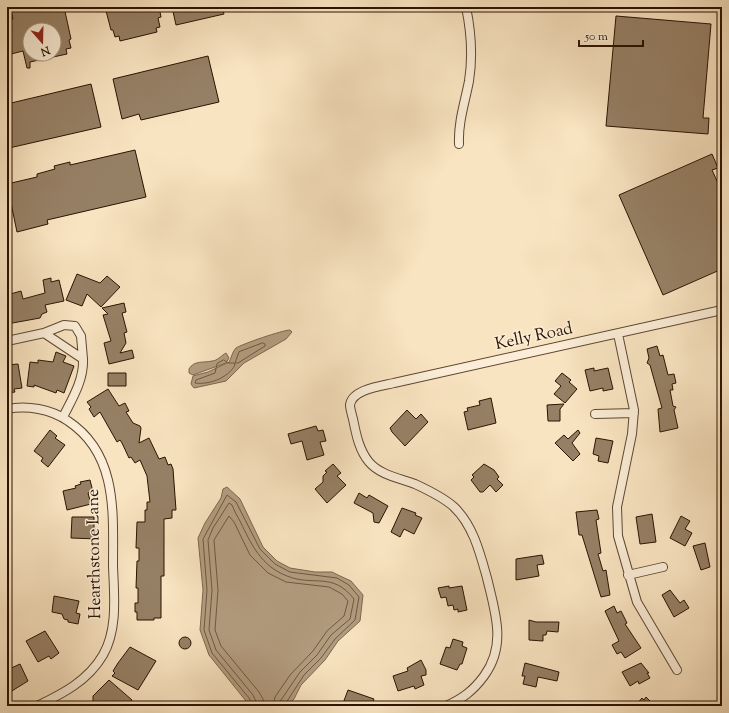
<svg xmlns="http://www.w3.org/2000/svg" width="729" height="713" viewBox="0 0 729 713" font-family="'Sorts Mill Goudy',serif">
  <rect width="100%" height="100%" fill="#f9e4c1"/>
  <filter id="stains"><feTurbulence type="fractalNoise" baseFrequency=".005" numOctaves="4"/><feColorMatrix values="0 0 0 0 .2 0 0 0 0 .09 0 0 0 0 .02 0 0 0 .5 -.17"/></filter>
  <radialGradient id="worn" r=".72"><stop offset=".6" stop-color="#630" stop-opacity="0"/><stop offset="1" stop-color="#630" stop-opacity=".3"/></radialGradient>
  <!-- water -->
  <path fill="#b39d80" stroke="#7c664d" d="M290,330l2,2 -6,7 -42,24 -18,18 -32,7 -3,-4 2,-8 15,-4 21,-10c3,-5 3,-10 7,-14 6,-4 47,-18 54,-18z
    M226,353l3,5 -3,5 -33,12 -4,-2v-4c5,-9 15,-6 23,-8 5,0 10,-6 14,-8z
    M227,487l13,12 23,48 14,14 13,7 25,4h17l6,3 13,6 12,14 -3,26 -22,20 -13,19 -24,25 -7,14 -7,7h-37l-41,-51 -9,-25 3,-40 -5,-52 7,-15 16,-25 2,-9z"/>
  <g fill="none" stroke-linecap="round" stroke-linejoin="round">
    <!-- shore -->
    <path stroke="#6e5840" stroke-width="1" d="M263,343l2,1v2l-27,17h-3l4,-11z
      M224,360l4,3h6l1,2c-7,13 -26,20 -40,18l1,-3 19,-7 2,-9z
      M253,706l-4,-8 -37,-45 -8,-23 3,-40 -4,-51 24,-44 9,7 24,47 15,15 15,8 47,6 12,7 10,12 -4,23 -20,19 -14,19 -17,17 -20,31
      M258,706l-5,-11 -37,-45 -7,-20 3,-40 -4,-50 5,-12 16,-25 3,2c2,5 5,11 8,16 11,23 21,45 47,55 27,11 45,-5 67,23l-4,20 -19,16 -14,20 -17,17 -19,28 -2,6
      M264,706l-1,-7 -4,-7 -38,-46 -6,-16 3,-40 -4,-50 15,-24 5,6 16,33 18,18 18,9 43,5 13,7 6,7 -4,15 -17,15 -14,20 -23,24 -15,22 -2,9"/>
  </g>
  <!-- building -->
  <path fill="#968065" stroke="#2a1301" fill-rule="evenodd" d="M10,7h54l7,32 -2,1 2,8 -5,1 1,5 -37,8v6h-3l-4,-17 -16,4v-35l6,-1zM30,30h24v24h-24z
    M105,7h54l2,10 -3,1 2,9 -4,1 1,4 -37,9 -1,-5 -4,1 -2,-7h-2z
    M172,7h50l2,7 -48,11z
    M616,16l95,8 -8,94h6l-1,16 -102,-8z
    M208,56l11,46 -78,18 -2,-6 -17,5 -9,-40z
    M91,84l10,43 -92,21 -2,-5v-39z
    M135,150l11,47 -99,23 1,4 -31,8 -10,-48 30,-7v-3l18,-5 -1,-3 16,-4v3z
    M712,154l6,14 -6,2 10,22v77l-59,26 -44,-100z
    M77,274l23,9 7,-7 13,11 -19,20 -14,-13 -5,12 -16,-6z
    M51,278v4l8,-2 5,21 -19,4 2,7 -5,2 -2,4 -33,6v-29l14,-4 2,8 22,-6 -2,-13z
    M124,303l2,9 -4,1 5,19 -3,1 2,10 -6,10 12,-3 2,8 -25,6 -5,-21 7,-2 -8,-26 5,-1 -6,-6z
    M657,346l3,10 3,-1 5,20 6,-1 2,9 -4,1 1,6h-3l3,16 3,1 -2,3 4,18 -18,4 -2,-23 4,-1 -12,-43 -3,-2 2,-5 -2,-9z
    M56,352l10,4 -3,6 11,4 -10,27 -7,-3 -1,3 -22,-8v2l-7,-1 3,-24 8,1v-3l15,2z
    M18,364l4,24 -8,1 1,3 -8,1v-28z
    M594,368v3l14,-3 5,21 -10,2v-3l-13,3 -5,-21z
    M108,373h18v13h-18z
    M562,373l9,7 -2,2 8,7 -12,14 -11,-9 7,-8 -6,-5z
    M108,389l11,17 6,-3 4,8 -3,1 7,11 7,3 1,2 -2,15 10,-5 10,21 6,-2 3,8 3,-1 2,5 3,41h-4v8l-8,1v57h-3v42h-7v2h-17v-8h-2v-9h3v-15h-2l1,-27h2v-13h-3l1,-26h8v-12h2v-8h3l-3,-26 -7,-16 -5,3 -4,-6 -2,1 -7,-15 -2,-3 -3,2 -17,-30 -6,5 -5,-8 2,-2 -4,-5z
    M491,398l5,25 -28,7 -4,-18 4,-1 -1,-3 13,-3 -1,-4z
    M564,404l-4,5v12h-12l-1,-16z
    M407,410l9,9 5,-5 7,8 -23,24 -13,-14 -2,-4z
    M316,426l2,5 5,-1 3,11 -6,1 4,13 -17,5 -5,-19 -11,3 -3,-10z
    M50,430l7,6 -2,2 10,7 -17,22 -7,-6 2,-3 -9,-7z
    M578,430l2,3 -8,10 8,11 -7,7 -18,-18 9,-8 4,4z
    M596,438l17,3 -5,22 -10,-2 1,-5 -6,-2z
    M333,464l8,9 -4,3 9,9 -19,18 -12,-14 8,-7v-6l4,-4 -2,-1z
    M484,464l10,6 5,7 -2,2 6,6 -7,7 -6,-7 -7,7h-3l-9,-12 3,-3 -2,-2z
    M90,480l3,12 -5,1 3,11 -24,6 -4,-19 13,-3 -1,-2 6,-2 -1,-2z
    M359,493l8,5 2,-3 19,11 -9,17 -5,-1 -1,-9 -19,-10z
    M402,508l14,5 -1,2 7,3 -8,16 -10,-5 -4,8 -9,-5z
    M597,510l2,9 -3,1 5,33 -3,1 5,17 3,-1 4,25 -9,2 -19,-62h-3l-3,-23z
    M652,514l4,28 -16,2 -4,-27z
    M681,516l9,5 -5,8 7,4 -7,13 -15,-8z
    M72,517h22v12h4v10l-27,-1z
    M705,543l5,24 -9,3 -8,-24z
    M542,555l2,9 -7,1 2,11 -23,4v-21z
    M449,586v2l13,-2 5,24 -9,2v-3l-4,1 -1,-5 -5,1 -2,-9 -5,1 -3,-10z
    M670,590l10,13 4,-3 5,8 -15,9 -12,-22z
    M54,596l25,5 -3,12 4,1 -2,10 -10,-2v-2l-4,-1 -2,-5 -10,-2z
    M614,606l3,7 4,-2 6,12 -2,1 16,24 -16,10 -4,-6 -4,2 -5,-9 7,-4 -14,-30z
    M529,620l7,2h23l-1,10 -11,-1 -1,4h-3v6l-14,-1z
    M45,631l14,22 -8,6 -2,-3 -11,6 -12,-21z
    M179 643a6 6 0 1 1 12 0a6 6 0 1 1-12 0Z
    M453,639l10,3 -1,4 5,2 -5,16h-2l-3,6 -17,-6 6,-17 4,1z
    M130,647l26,14 -18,29 -26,-14 3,-3 -2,-2 5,-8z
    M421,660l5,10v5l-5,1 3,9 -9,4 -1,-3 -16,5 -5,-15 15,-5 -1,-3z
    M525,663l34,9 -2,9 -19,-4 -2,10 -13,-3 2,-8h-3z
    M641,663l8,10h-2l3,5 -11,6 -1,-3 -8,5 -8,-14z
    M20,664l8,17 -21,13v-24z
    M109,680l23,20 -5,6h-40l6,-4v-6z
    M348,690l26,9 -3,7h-29z
    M646,697l5,5 -2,3 1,1h-15l7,-8 2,2z"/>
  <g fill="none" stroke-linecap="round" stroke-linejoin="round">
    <!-- street casing -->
    <g stroke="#5e4731" stroke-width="10">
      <path id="street" d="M459,144c-1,-22 6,-42 10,-63 4,-25 2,-50 -3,-74
        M44,333l20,-8 11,1 6,10 2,23
        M618,334l16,76 -2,24 -15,73 1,29 19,66 40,68
        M7,341l37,-8 39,26c1,21 -11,40 -20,58
        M7,409c20,-4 44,0 61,12 50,33 45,92 45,145 1,29 5,63 -10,89 -15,26 -41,39 -66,51
        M595,414l39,-1
        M628,575l35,-8
        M446,706c16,-7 27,-15 38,-30 23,-31 11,-64 3,-98 -7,-25 -14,-53 -33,-71 -11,-10 -26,-17 -39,-23 -16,-6 -35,-9 -46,-22 -10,-12 -13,-28 -16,-43 -1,-4 -3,-10 -3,-14 2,-16 32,-19 44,-22l328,-73"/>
    </g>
    <!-- street -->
    <use href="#street" stroke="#fbedd7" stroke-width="8"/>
  </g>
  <g text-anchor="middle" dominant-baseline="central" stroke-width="3" stroke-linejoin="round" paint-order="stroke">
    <!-- street labels -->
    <g font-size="17" fill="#2a1301" stroke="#fbedd7">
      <text transform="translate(534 337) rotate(-12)">Kelly Road</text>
      <text transform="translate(95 554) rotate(-91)">Hearthstone Lane</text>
    </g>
  </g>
  <!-- margin -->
  <rect width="729" height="713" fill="none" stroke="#f9e4c1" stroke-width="24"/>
  <rect x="8" y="8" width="713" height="697" fill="none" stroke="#2a1301" stroke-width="2"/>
  <rect x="12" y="12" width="705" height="689" fill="none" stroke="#2a1301"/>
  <!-- north arrow -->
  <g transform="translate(42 42) rotate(160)"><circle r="19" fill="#fbedd7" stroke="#a79681"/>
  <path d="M0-3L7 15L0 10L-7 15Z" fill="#8f2418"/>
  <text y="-6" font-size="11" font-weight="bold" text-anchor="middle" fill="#2a1301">N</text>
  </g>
  <!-- scale -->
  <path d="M579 40v6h64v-6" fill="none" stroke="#2a1301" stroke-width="2"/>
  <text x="585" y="40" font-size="12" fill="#2a1301" stroke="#fbedd7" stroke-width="3" paint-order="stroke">50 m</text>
  <rect width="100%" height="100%" filter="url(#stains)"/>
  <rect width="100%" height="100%" fill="url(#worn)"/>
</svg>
